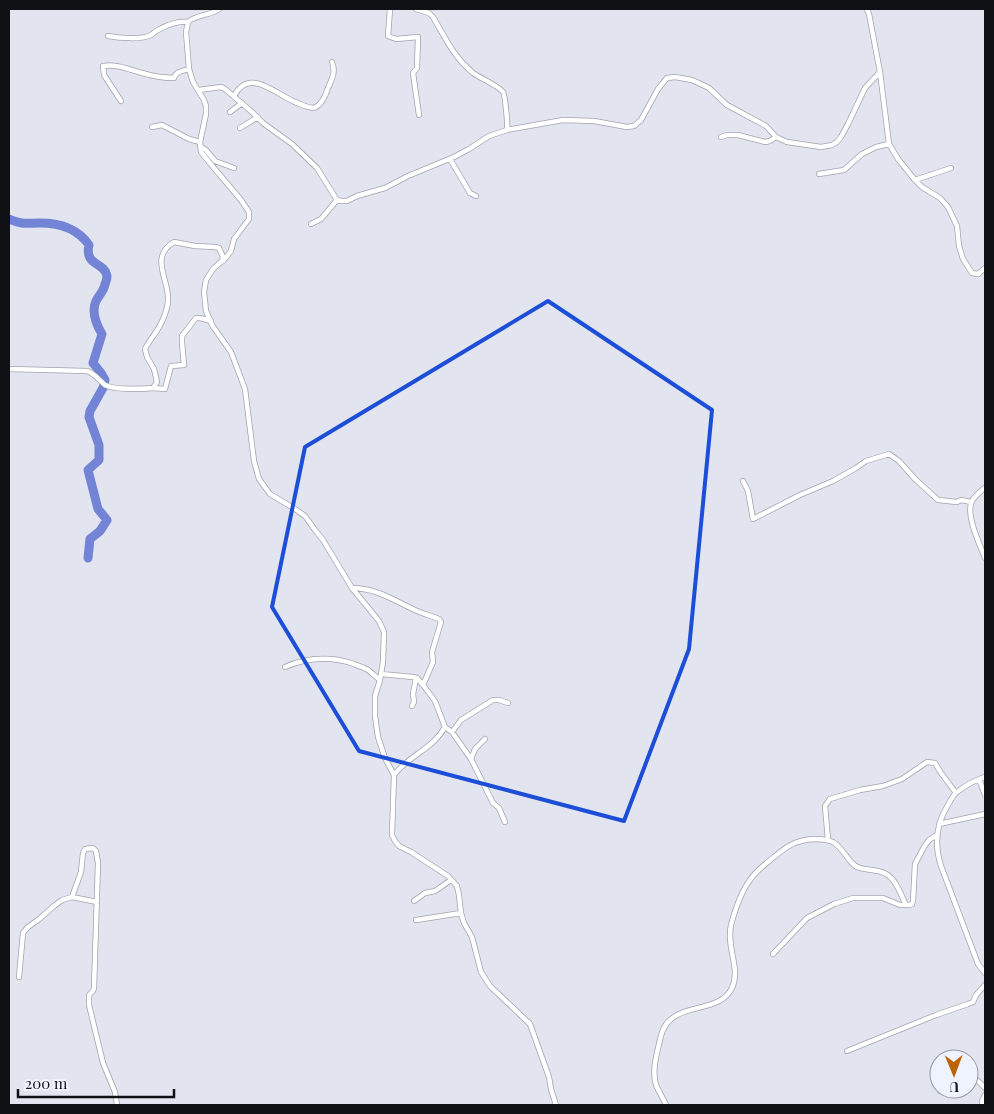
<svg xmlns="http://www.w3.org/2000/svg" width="994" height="1114" viewBox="0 0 994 1114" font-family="'Playfair Display',serif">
  <rect width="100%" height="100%" fill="#e2e5f0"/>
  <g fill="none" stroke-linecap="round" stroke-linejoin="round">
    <!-- river -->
    <path stroke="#7383d6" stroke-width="9" d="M9,219c13,6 18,4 31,4 20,0 38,6 49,22 -5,21 16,17 18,31 0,1 -1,7 -2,8 -1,7 -6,11 -9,17 -5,11 0,23 6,33l-9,29 8,10 4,7 -2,8 -13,23 -1,6 10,28v15l-11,10 10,39 9,11 -7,11 -10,8 -2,19"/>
    <!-- street casing -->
    <g stroke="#a0a3ae" stroke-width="6">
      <path id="street" d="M219,9c-9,7 -22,5 -31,13l-2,10 3,37 4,13 11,18 2,6v8l-6,28 1,10 8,10 32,38 8,12v7l-15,20 -3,12 -8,10
        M390,9l-2,27 8,3 22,-2 -1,31 -4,5 6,42
        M416,9l13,4 4,4c13,22 20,39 40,56 7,5 26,13 30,19 2,2 5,34 4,38
        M108,36c10,2 34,4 43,-1 3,-2 4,-4 7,-5 9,-5 20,-9 30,-8
        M880,72l9,72 9,15 17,21 7,7 18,11 8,9 9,19 2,20 4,13 9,14 6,1 7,-6
        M199,90l22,-3 4,2 27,23 11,11 29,21 25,24 20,32
        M234,96c12,-22 29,-12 46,-2 8,5 16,9 25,12 3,1 7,3 11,1 6,-3 10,-13 12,-19 4,-9 8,-16 4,-26
        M121,101l-17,-26 -1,-9c14,-2 25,3 39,7 10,3 21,5 32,5 2,-7 9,-7 15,-9
        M230,112l12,-9
        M152,127l10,-2 27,14 11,3
        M240,128l18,-11
        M721,137l6,-2h11l27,7 5,-1 6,-4
        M200,146l6,4 9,11 19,7
        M450,159l20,34 6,3
        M819,174l25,-4 18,-16 14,-7 13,-3
        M915,180l36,-12
        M311,224l10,-5 16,-19 4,1h6l10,-5 28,-8 23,-12 46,-19 15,-8 20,-13 18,-6 56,-10 31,1 33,6 7,-1 7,-6 17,-31 9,-11 8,-1 17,3 17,8 18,17 39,21 10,11 11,5 34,5 11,-2 5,-3 4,-5 7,-13 17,-36 15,-16 -11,-58 -2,-5
        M9,369l78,2c7,2 12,9 18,14 8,5 38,4 48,3l4,-6 -3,-13 -7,-12 -2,-8c3,-6 7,-11 11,-17 4,-6 8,-14 10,-21 1,-3 2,-8 2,-11 1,-21 -19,-43 6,-58l21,4 20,1 4,1 4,9 -1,4 -9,8 -7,11 -2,12 2,19 6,14 19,27 14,37 9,72 5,18 11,15 25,15 10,7 10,14 8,10 29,48 27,33 5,11 -1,30 -3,18 -5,16v20l3,21 7,21 9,17 -2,60 3,6 4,5 12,6 37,24 9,10 2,9 2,18 3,10 8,14 9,35 9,14 40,38 19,53 2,12 5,16
        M153,388l12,1 6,-23 13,-1 -2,-22v-7l14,-18h4l11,3
        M743,481l5,10 5,28 47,-24 33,-14 23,-13 10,-7 23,-7 10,7 16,18 23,21 19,2 4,-2 10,2
        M985,488l-2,1c-4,4 -9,8 -11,12 -7,13 8,44 13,57
        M352,588c25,0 43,13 65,23 7,3 15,5 22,8l2,3 -9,30 1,10 -10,23
        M285,667c23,-10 45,-11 69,-3 4,2 10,3 14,6 4,3 8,7 12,10
        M381,674l32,3 4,1 6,7 12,16 10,26 7,5 19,27 22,44 6,5 6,14
        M412,706l2,-4 -1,-8 3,-16
        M452,732l9,-12 32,-20h6l9,3
        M471,759l4,-10 10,-10
        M394,775c15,-20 38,-25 51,-48
        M985,777c-10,3 -19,8 -28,15 -4,3 -6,8 -9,13 -12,19 -14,39 -7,61l37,98 7,9
        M979,779l6,16
        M939,824l46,-10
        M828,840l-3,-34 5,-7 30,-9 23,-4 19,-7 25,-17 8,1 6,10 15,20
        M72,897l25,5
        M414,901l11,-8 10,-2 16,-11
        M416,920l45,-7
        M773,954l34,-36 27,-14 19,-6h30l17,7h9l3,-1 1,-3 2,-37 9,-17 5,-7 8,-5
        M19,977l4,-44 5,-6 10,-7 16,-14 8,-6 10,-3 9,-25 2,-19 2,-4 8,-1 3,3 2,12 -4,125 -1,3 -4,4v10l14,58 12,29 2,13
        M847,1051l89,-36 32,-11 5,-2 3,-7 9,-10
        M969,1080l4,-2 3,1 9,9
        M940,1091l3,-2
        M666,1105c-3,-7 -7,-13 -10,-20 -4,-14 0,-28 3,-41 2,-9 4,-18 11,-24 17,-16 51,-9 62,-32 9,-20 -6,-40 -1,-63 4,-15 10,-33 19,-45 5,-8 12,-13 19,-19 16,-13 24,-21 46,-22 6,0 13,1 18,3 7,4 13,14 18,20 9,11 23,5 35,12 10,5 15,21 20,31
        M982,1105v-4l3,-6"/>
    </g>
    <!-- street -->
    <use href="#street" stroke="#fff" stroke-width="4.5"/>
  </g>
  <!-- marked area -->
  <path fill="none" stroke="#1d4ed8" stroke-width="4" stroke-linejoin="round" d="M548,301l164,109 -23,239 -65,172 -265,-70 -87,-144 33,-160z"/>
  <!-- border -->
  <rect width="994" height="1114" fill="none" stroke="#101115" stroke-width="20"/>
  <!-- north arrow -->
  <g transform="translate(954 1074) rotate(179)"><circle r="24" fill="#eff3fe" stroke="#9699a1"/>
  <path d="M0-4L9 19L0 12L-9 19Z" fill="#bd6305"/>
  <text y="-8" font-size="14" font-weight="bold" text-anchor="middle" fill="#101115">U</text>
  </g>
  <!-- scale -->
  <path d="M18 1089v8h156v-8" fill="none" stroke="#101115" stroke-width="2.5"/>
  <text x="25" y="1089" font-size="15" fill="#101115" stroke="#eff3fe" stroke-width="4" paint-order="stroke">200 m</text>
</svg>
